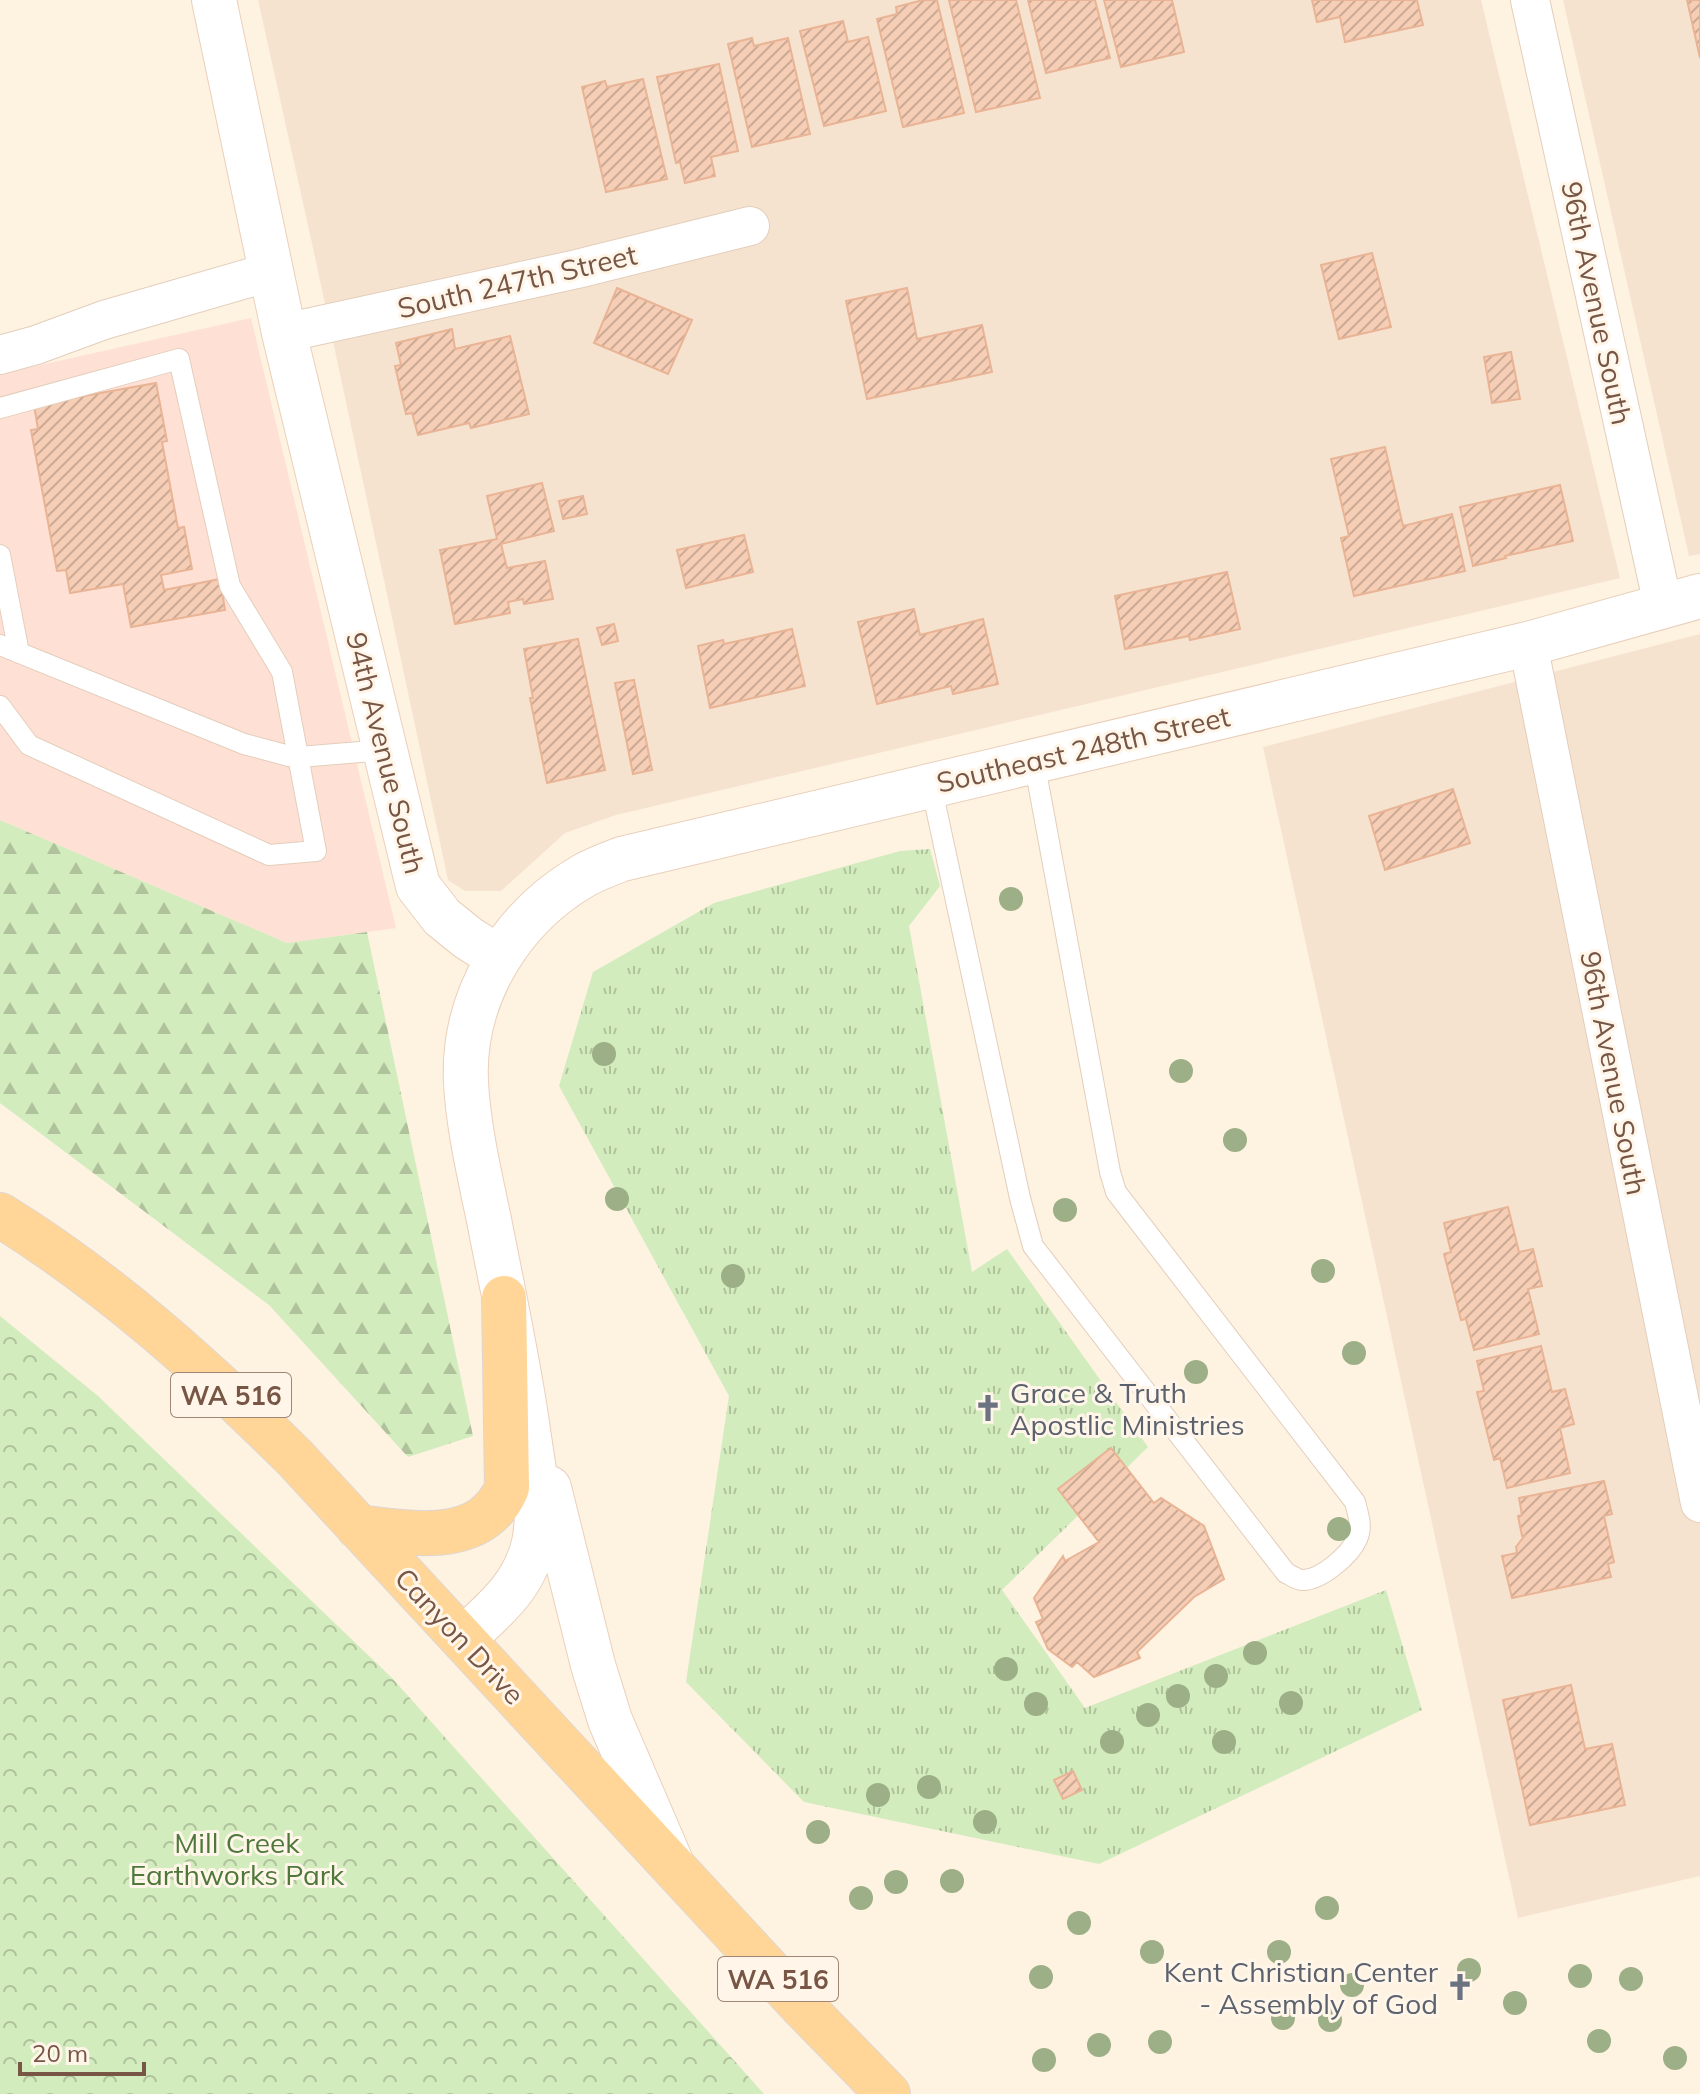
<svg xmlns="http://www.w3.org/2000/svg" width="1700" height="2094" viewBox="0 0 1700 2094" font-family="Mulish,sans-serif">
  <defs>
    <pattern id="grass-tufts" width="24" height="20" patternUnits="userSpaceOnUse" patternTransform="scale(2)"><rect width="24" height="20" fill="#d2ecbe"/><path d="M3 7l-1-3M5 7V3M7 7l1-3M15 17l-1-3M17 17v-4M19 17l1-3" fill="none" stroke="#afc29c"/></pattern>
    <pattern id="forest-firs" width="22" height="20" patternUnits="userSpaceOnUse" patternTransform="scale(2)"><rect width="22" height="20" fill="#d2ecbe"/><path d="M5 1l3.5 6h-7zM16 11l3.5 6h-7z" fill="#afc29c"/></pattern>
    <pattern id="park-crowns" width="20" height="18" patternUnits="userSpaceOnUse" patternTransform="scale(2)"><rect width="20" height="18" fill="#d2ecbe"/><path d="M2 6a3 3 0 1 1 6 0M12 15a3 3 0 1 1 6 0" fill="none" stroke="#afc29c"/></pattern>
    <pattern id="building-hatch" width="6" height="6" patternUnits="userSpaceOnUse" patternTransform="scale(2)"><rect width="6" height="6" fill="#f6ceb6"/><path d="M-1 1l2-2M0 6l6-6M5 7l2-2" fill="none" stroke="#ccaa96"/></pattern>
  </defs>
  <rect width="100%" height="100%" fill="#fef2e1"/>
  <!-- residential -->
  <path fill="#f6e3cf" d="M258,0h1223l139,578 -1004,237 -51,18 -64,58h-36l-17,-11 -133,-623z
    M1563,0h137v554l-11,2z
    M1700,634v1242l-182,42 -255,-1171z"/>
  <!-- commercial -->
  <path fill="#ffe0d4" d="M251,318l145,610 -109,15 -287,-123v-446z"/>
  <!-- grass -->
  <path fill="url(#grass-tufts)" d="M930,849l10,37 -31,40 63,346 35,-23 141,198 -146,143 83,118 301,-118 36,120 -323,154 -295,-62 -118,-120 43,-286 -170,-310 34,-114 121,-69 186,-52z"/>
  <!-- forest -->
  <path fill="url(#forest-firs)" d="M0,820l287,123 80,-11 106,504 -65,21 -139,-152 -269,-202z"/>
  <!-- park -->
  <path fill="url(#park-crowns)" d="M0,1316l98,80 294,282 372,416h-764z"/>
  <!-- building -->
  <path fill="url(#building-hatch)" stroke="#e9b495" stroke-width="2" d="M923,0h14l27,113 -61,14 -26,-108 20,-5 -1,-7z
    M949,0h67l24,98 -64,14z
    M1028,0h67l15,58 -64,15z
    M1104,0h68l12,52 -63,15z
    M1312,0h105l6,25 -78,17 -5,-25 -23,5z
    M1687,0h13v58z
    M843,21l5,21 20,-5 18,74 -62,15 -24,-95z
    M752,38l2,8 34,-8 22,96 -58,13 -24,-103z
    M719,64l19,87 -27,6 4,19 -30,7 -5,-21 -4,1 -19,-86z
    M643,79l24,100 -61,13 -24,-105 23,-6 2,6z
    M1372,253l19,74 -52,12 -18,-74z
    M617,288l75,32 -24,54 -74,-31z
    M907,288l10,51 65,-14 10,47 -125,27 -21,-98z
    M452,329l3,20 55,-13 19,78 -58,14 -2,-5 -51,12 -6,-22 -6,1 -11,-48 6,-1 -5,-22z
    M1511,352l9,47 -28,4 -8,-46z
    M156,383l11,58 -5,1 16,86 6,-1 8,42 -31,6 3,15 56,-11 5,31 -94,17 -8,-43 -53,9 -4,-23 -9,1 -26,-141 7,-1 -4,-24z
    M1385,447l18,79 49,-12 13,57 -111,25 -13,-58 8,-2 -18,-77z
    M542,483l12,48 -53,13 6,24 38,-7 8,38 -29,5 -1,-5 -15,3 2,11 -55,11 -15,-74 57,-11 -10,-43z
    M1560,485l13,56 -68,15 1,2 -33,8 -13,-59z
    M583,496l4,18 -24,5 -4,-18z
    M744,535l9,37 -67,16 -9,-38z
    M1227,572l13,57 -50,11 -1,-4 -64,13 -10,-53z
    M914,609l6,26 63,-16 15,65 -45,10 -2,-8 -74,18 -19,-82z
    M614,624l4,17 -16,4 -5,-17z
    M792,629l13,57 -95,22 -12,-62 25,-6 1,4z
    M578,639l27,131 -58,13 -17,-85h3l-9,-49z
    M634,680l18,90 -19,4 -18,-91z
    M1453,789l17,54 -85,27 -16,-54z
    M1508,1207l11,45 14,-3 9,37 -14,3 11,45 -65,16 -8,-31 -5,1 -17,-66 7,-2 -7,-29z
    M1541,1346l11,46 13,-3 9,35 -14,4 10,45 -63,15 -7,-30 -6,2 -17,-68 7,-1 -7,-30z
    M1111,1448l43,55 7,-5 43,28 20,53 -30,18 -57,55 3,6 -46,19 -17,-15 -5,5 -24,-18 -12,-27 7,-3 -9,-21 29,-42 2,5 34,-19 -41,-53z
    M1604,1481l8,33 -8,2 10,46 -6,2 3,13 -99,21 -10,-42 15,-3 -1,-6 9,-12 -3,1 -4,-20 4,-1 -3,-17z
    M1571,1685l14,64 27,-5 13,61 -95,20 -27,-125z
    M1073,1771l9,19 -19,9 -9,-19z"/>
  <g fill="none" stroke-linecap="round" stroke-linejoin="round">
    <!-- lane casing -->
    <g stroke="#e3cebc" stroke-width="22">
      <path id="lane" d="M0,408l179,-49 51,227 52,86 34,179 -47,4 -240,-110 -29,-39
        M0,555l19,98
        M0,645l244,99 45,12 10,1 86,-7
        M931,785l89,413 13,48 253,327c5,2 11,7 17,7 18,0 47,-25 54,-41 6,-12 1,-25 -2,-37l-239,-310 -6,-20 -76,-411"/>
    </g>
    <!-- street casing -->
    <g stroke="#e3cebc" stroke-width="40">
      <path id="street" d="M1530,0l133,605
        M284,333l293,-64 173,-43
        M0,355l36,-10 68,-25 166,-48
        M1528,644l172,859"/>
    </g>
    <!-- secondary casing -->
    <g stroke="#ead0bb" stroke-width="46">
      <path id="secondary" d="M214,0l70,333 134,553 24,31 26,21 30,19
        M549,1488l44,177 17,55 61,142
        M463,1639c31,-29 61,-52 71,-96 8,-40 -2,-81 -7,-120 -10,-68 -25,-136 -38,-203 -9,-43 -21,-94 -23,-138 -4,-85 45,-164 117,-206 12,-7 26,-12 39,-17l906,-215 172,-48"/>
    </g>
    <!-- primary casing -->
    <g stroke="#ded6d3" stroke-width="46">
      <path id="primary" d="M0,1215c109,67 205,154 295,243l506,547 87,89
        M358,1527c53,6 123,21 149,-39l-3,-190"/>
    </g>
    <!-- lane -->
    <use href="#lane" stroke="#fff" stroke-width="20"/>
    <!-- street -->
    <use href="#street" stroke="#fff" stroke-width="38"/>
    <!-- secondary -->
    <use href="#secondary" stroke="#fff" stroke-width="44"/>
    <!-- primary -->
    <use href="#primary" stroke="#ffd697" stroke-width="44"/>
  </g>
  <!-- trees -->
  <g fill="#9daf86">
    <circle cx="1011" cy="899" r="12"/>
    <circle cx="604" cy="1054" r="12"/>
    <circle cx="1181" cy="1071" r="12"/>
    <circle cx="1235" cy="1140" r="12"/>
    <circle cx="617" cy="1199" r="12"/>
    <circle cx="1065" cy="1210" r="12"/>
    <circle cx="1323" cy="1271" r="12"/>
    <circle cx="733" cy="1276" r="12"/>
    <circle cx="1354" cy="1353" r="12"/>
    <circle cx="1196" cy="1372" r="12"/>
    <circle cx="1339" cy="1529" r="12"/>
    <circle cx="1255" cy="1653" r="12"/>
    <circle cx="1006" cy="1669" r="12"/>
    <circle cx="1216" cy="1676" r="12"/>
    <circle cx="1178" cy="1696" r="12"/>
    <circle cx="1291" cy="1703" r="12"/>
    <circle cx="1036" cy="1704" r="12"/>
    <circle cx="1148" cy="1715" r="12"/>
    <circle cx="1112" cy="1742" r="12"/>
    <circle cx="1224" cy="1742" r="12"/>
    <circle cx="929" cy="1787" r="12"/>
    <circle cx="878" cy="1795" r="12"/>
    <circle cx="985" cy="1822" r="12"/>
    <circle cx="818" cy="1832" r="12"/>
    <circle cx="952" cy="1881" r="12"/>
    <circle cx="896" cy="1882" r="12"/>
    <circle cx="861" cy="1898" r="12"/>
    <circle cx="1327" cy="1908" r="12"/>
    <circle cx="1079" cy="1923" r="12"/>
    <circle cx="1152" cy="1952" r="12"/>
    <circle cx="1279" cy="1952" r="12"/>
    <circle cx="1469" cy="1970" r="12"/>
    <circle cx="1580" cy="1976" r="12"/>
    <circle cx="1041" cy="1977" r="12"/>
    <circle cx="1631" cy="1979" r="12"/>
    <circle cx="1352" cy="1985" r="12"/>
    <circle cx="1515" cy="2003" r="12"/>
    <circle cx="1283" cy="2018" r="12"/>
    <circle cx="1330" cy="2020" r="12"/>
    <circle cx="1599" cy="2041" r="12"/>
    <circle cx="1160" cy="2042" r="12"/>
    <circle cx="1099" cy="2045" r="12"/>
    <circle cx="1675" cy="2058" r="12"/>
    <circle cx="1044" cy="2060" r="12"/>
  </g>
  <!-- icons -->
  <defs>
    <g id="church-bare" transform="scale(2.16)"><path d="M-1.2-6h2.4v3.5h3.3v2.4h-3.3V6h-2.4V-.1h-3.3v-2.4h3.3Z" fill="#6b7280" stroke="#fff6e9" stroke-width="2.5" paint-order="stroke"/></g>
  </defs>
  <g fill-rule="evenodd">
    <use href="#church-bare" x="988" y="1408"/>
    <use href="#church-bare" x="1460" y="1987"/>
  </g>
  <g text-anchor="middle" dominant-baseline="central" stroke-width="6" stroke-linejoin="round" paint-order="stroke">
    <!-- shield labels -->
    <g fill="#fff6e9" stroke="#a08677" stroke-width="2">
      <rect x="171" y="1373" width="120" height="44" rx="6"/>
      <rect x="718" y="1957" width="120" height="44" rx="6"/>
    </g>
    <g font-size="26" font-weight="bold" fill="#775646">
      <text x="231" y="1395">WA 516</text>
      <text x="778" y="1979">WA 516</text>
    </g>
    <!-- street labels -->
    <g font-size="28" fill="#775646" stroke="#fff6e9">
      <text transform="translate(517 281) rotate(-13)">South 247th Street</text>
      <text transform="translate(1597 303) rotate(78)">96th Avenue South</text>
      <text transform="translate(1083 749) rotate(-13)">Southeast 248th Street</text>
      <text transform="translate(386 753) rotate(76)">94th Avenue South</text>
      <text transform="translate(1614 1073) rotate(79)">96th Avenue South</text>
      <text transform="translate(460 1636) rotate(47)">Canyon Drive</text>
    </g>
    <!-- worship labels -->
    <g font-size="28" fill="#5b616d" stroke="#fff6e9" text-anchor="start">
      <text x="1010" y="1392">Grace &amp; Truth<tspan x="1010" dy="32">Apostlic Ministries</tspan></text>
      <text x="1438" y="1971" text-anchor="end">Kent Christian Center<tspan x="1438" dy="32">- Assembly of God</tspan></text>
    </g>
    <!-- park labels -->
    <g font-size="28" fill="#4e783b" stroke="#fff6e9">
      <text x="237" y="1842">Mill Creek<tspan x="237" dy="32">Earthworks Park</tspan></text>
    </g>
  </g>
  <!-- scale -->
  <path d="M20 2062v12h124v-12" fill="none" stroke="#775646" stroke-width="4"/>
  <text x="32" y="2062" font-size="24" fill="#775646" stroke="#fff6e9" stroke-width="6" paint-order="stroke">20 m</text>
</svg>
